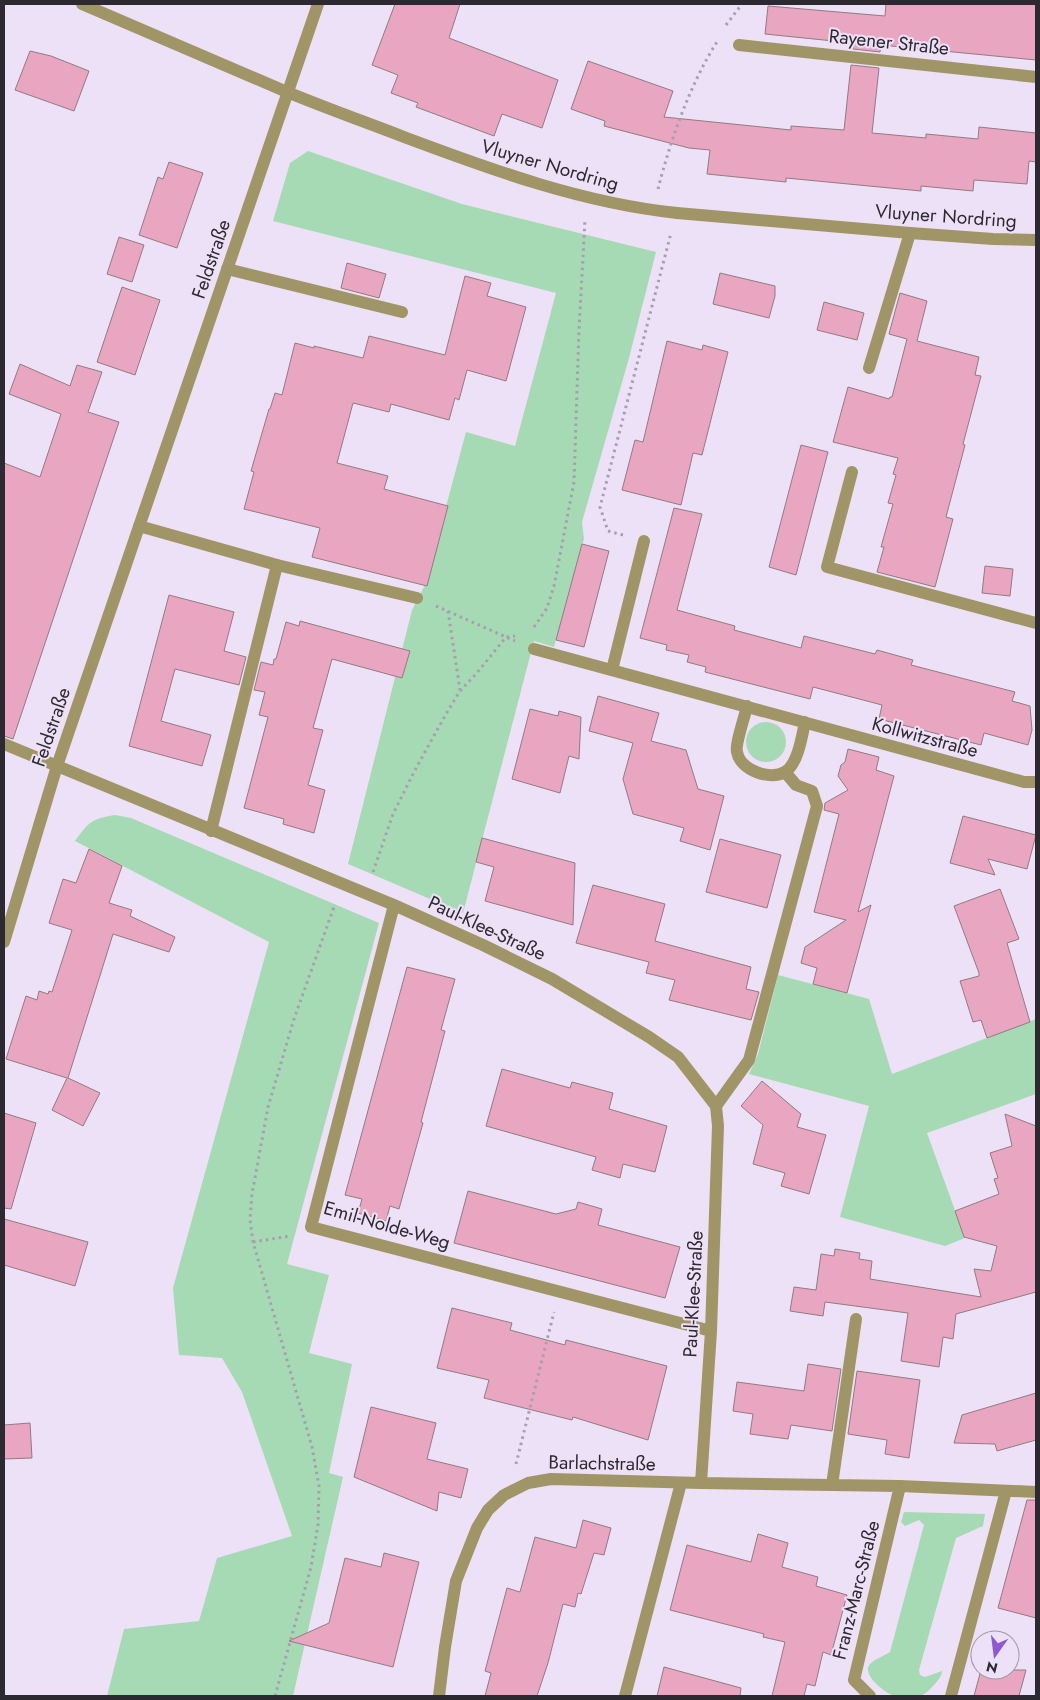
<svg xmlns="http://www.w3.org/2000/svg" width="1040" height="1700" viewBox="0 0 1040 1700" font-family="Jost,sans-serif">
  <rect width="100%" height="100%" fill="#ede1f7"/>
  <!-- green -->
  <path fill="#a6dab5" d="M308,151l154,53 194,48 -27,106 -47,164 2,17 -30,108 -20,-6 -71,272 -115,-49 64,-254 13,-25 41,-153 49,14 41,-153 -283,-72 17,-58z
    M746 742a20 20 0 1 1 40 0a20 20 0 1 1-40 0Z
    M115,815l16,3 248,105 -92,341 42,11 -20,78 43,11 -23,109 14,4 -50,219h-186l17,-67 75,-8 18,-63 75,-22 -50,-144 -20,-34 -43,-3 -6,-67 96,-346 -194,-101c14,-19 16,-22 40,-26z
    M778,975l91,24 23,75 144,-55v75l-109,39 38,105 -20,8 -105,-29 29,-111 -120,-32 9,-20z
    M904,1512l81,2 -2,12 -27,12 -37,132 1,5 5,2 17,-6c0,5 -4,9 -7,13 -4,4 -9,10 -15,12 -7,2 -21,2 -28,-1 -8,-3 -31,-21 -22,-31 5,-5 14,-8 20,-12l34,-127 -5,-5 -14,6 -4,-4z"/>
  <!-- building -->
  <path fill="#e8a6c0" stroke="#927a83" d="M395,4h65l-11,34 109,42 -16,48 -40,-14 -8,22 -78,-29 2,-4 -27,-10 7,-18 -26,-10z
    M886,4h150v56l-155,-15 -1,7 -27,-3v-6l-88,-9 3,-28 117,10z
    M30,51l21,5 38,15 -15,40 -59,-21z
    M588,61l85,30 -9,26 127,13v-4l53,4 7,-65 28,3 -7,65 54,5v-4l52,5 1,-12 57,6v29l-7,-1 -2,23 -53,-4 -1,11 -52,-5v5l-135,-13v4l-79,-8 3,-24 -21,-2 -85,-22 1,-5 -34,-12z
    M169,162l34,11 -26,75 -38,-13 19,-58 5,2z
    M119,237l25,8 -12,37 -25,-8z
    M347,263l39,11 -7,24 -38,-10z
    M720,273l55,13v10l-6,22 -56,-14z
    M465,276l26,7 -4,13 39,11 -20,74 -39,-11 -8,30 -4,-2 -6,22 -58,-16 -2,8 -36,-9 -16,60 51,13 -4,13 64,17 -21,80 -115,-29 8,-29 -76,-19 10,-37 -3,-1 18,-62h1l5,-16 7,2 13,-52 19,5v-2l49,12 6,-22 76,19z
    M122,287l38,13 -25,75 -38,-13z
    M900,293l27,8 -10,40 62,16 -4,18 6,1 -18,68 2,1 -19,72 7,2 -18,68 -58,-15 7,-25h-3l12,-43 -5,-1 8,-28 -3,-1 5,-16 -65,-16 15,-55 41,12 1,-2h2l15,-58 -18,-5z
    M824,302l40,11 -7,27 -40,-10z
    M667,341l35,9 1,-5 25,7 -26,103 -9,-2 -12,52 -59,-15 13,-50 8,2z
    M20,364l50,22 7,-21 25,7 -14,40 31,10 -106,317 -9,-3v-273l36,14 21,-63 -52,-20z
    M801,445l27,7 -32,123 -27,-8z
    M674,508l28,6 -25,96 58,16 -1,4 67,18 3,-12 71,18 2,-4 36,10 -2,5 104,27 -3,9 18,5 2,24 -4,15 -44,-12 -3,12 -102,-26 3,-14 -19,-5 -50,-13 -3,12 -105,-27 1,-5 -19,-5 2,-7 -23,-5 1,-5 -27,-7z
    M582,544l27,7 -25,96 -28,-7z
    M985,566l28,3 -3,27 -28,-3z
    M169,595l65,17 -10,39 22,6 -7,28 -64,-16 -14,52 50,14 -9,31 -73,-20z
    M300,621l110,30 -8,27 -70,-19 -19,69 10,2 -15,55 17,5 -11,43 -31,-9 1,-5 -40,-11 24,-91 -9,-2 6,-23 -11,-2 7,-28 12,3 1,-6h2l10,-37 13,4z
    M598,696l61,17 -8,28 35,9 12,39 26,7 -14,54 -30,-9 4,-13 -51,-14 -10,-35 10,-36 -44,-12z
    M530,709l28,7 1,-5 22,6 -2,42 -10,-3 -9,37 -48,-14z
    M848,749l31,8 -3,13 18,6 -36,136 13,-7 -24,88 -34,-9 4,-16 -16,-5 4,-16 41,-27 -32,-8 25,-98 -15,-4 1,-7 23,-13 -10,-14 3,-11 4,-3z
    M963,816l73,19 -9,34 -39,-10 7,16 -45,-12z
    M482,838l93,25 -2,62 -88,-24 9,-34 -18,-5z
    M720,839l61,16 -14,53 -61,-16z
    M89,849l33,17 -13,37 23,7 -2,6 45,21 -6,15 -56,-18 -45,144 32,15 -17,33 -31,-16 15,-32 -61,-19 20,-63 11,4 2,-9 9,3 1,-3 3,1 20,-62 -23,-7 14,-44 13,4z
    M593,885l72,19 -10,37 96,26 -5,22 13,3 -8,28 -82,-20 6,-20 -29,-7 3,-11 -73,-19z
    M1000,889l19,50 -12,4 23,79 -43,16 -6,-18 -8,2 -13,-41 19,-5v-3l-25,-67z
    M407,967l48,12 -14,51 4,1 -24,91 2,1 -24,86 -9,-3 -4,15 -28,-8 4,-14 -17,-4z
    M502,1069l68,19 2,-6 41,11 -4,16 58,17 -12,46 -32,-8 -3,14 -28,-8 4,-13 -110,-31z
    M762,1081l39,33 -4,13 29,8 -17,59 -28,-8 4,-13 -32,-9 10,-39 -22,-19z
    M4,1113l32,10 -25,86 -7,-1z
    M1005,1114l31,12v166l-80,22 -3,25 -10,-2 -4,30 -38,-6 7,-48 -83,-11 -2,14 -33,-5 4,-24 22,3 5,-36 13,2 1,-7 25,4 -1,6 13,2 -2,18 111,18 -7,-28 17,2 6,-25 -33,-9 -9,-26 44,-17 -5,-15 4,-1 -8,-25 22,-7z
    M468,1191l88,23 20,-5 2,-7 24,7 -4,16 82,22 -15,51 -211,-55z
    M4,1219l84,23 -13,44 -71,-21z
    M452,1308l60,15 -2,7 55,15 1,-5 101,26 -19,74 -75,-23 -1,3 -88,-22 5,-18 -52,-12z
    M808,1364l33,5 -9,62 -41,-6 -3,14 -38,-5 3,-20 -20,-3 4,-29 67,9z
    M857,1371l63,9 -11,78 -24,-4 2,-14 -39,-6z
    M1036,1393v47l-39,11 -2,-7 -41,-1 8,-28z
    M371,1407l65,16 -9,36 41,10 -7,29 -22,-6 -2,19 -83,-34z
    M30,1423l2,35 -28,1v-34z
    M1027,1500h9v118l-38,-10z
    M583,1520l28,8 -7,27 -10,-2 -13,41 -3,-1 -3,14 -12,-3 -15,59 -11,33h-52l6,-23 -6,-2 22,-83 13,4 15,-55 41,11z
    M758,1534l30,9 -6,24 36,10 -2,9 31,9 -16,60 -8,-3 -8,34 -8,-2 -3,12h-32l13,-54 -22,-5 1,-3 -94,-24 17,-65 64,17z
    M384,1553l35,9 -26,105 -104,-26 40,-18 16,-65 36,9z
    M664,1667l77,21 -1,8h-83z
    M981,1670h45l-7,26h-45z"/>
  <g fill="none" stroke-linecap="round" stroke-linejoin="round">
    <!-- path -->
    <path stroke="#a79eae" stroke-width="3" stroke-dasharray="2.5 4" stroke-linecap="butt" d="M726,25l16,-21
      M658,189c12,-48 33,-107 59,-147
      M623,535l-15,-4 -8,-24 71,-274
      M436,606l79,35
      M448,611l12,79
      M534,627l13,-19 7,-22 20,-104 5,-152 6,-110
      M373,872l20,-58 22,-44 31,-56 14,-23 16,-17 30,-37 9,-1
      M253,1242l37,-6
      M516,1464l38,-152
      M275,1696l36,-129 7,-42 1,-39 -7,-39 -59,-205 -3,-23 2,-25 16,-87 26,-88 41,-115"/>
    <!-- service -->
    <path stroke="#a09567" stroke-width="12" d="M739,45l297,32
      M227,269l175,43
      M869,368l41,-135
      M852,472l-25,95 209,56
      M612,670l32,-129
      M211,831l66,-266
      M716,1106l33,-46 68,-254 -5,-15 -16,-6 -11,-13
      M625,1696l56,-213"/>
    <!-- minor -->
    <path stroke="#a09567" stroke-width="12" d="M139,526l138,39 140,33
      M534,649l490,133h12
      M747,706c-2,10 -12,38 -10,46 3,18 33,29 48,20 13,-8 17,-36 20,-50
      M4,744l390,161 89,40 69,34 97,58 29,20 38,49 2,20 -7,205 -10,152
      M394,905l-83,322 400,104
      M4,942l53,-176 261,-762
      M832,1485l24,-166
      M439,1696l6,-49 11,-66 21,-53 11,-18 16,-15 24,-12 23,-4 150,4 199,3 136,6
      M870,1696l-16,-16 46,-194
      M951,1696l55,-205"/>
    <!-- tertiary -->
    <path stroke="#a09567" stroke-width="12" d="M82,4c68,29 136,59 205,88 39,16 78,30 117,45 88,33 178,66 273,76l233,20 83,6 43,1"/>
  </g>
  <g text-anchor="middle" dominant-baseline="central" stroke-width="4" stroke-linejoin="round" paint-order="stroke">
    <!-- street labels -->
    <g font-size="19" fill="#2d2931" stroke="#ede1f7">
      <text transform="translate(889 42) rotate(6)">Rayener Straße</text>
      <text transform="translate(550 165) rotate(16)">Vluyner Nordring</text>
      <text transform="translate(946 216) rotate(4)">Vluyner Nordring</text>
      <text transform="translate(211 259) rotate(-71)">Feldstraße</text>
      <text transform="translate(51 727) rotate(-71)">Feldstraße</text>
      <text transform="translate(925 737) rotate(15)">Kollwitzstraße</text>
      <text transform="translate(487 928) rotate(25)">Paul-Klee-Straße</text>
      <text transform="translate(387 1225) rotate(16)">Emil-Nolde-Weg</text>
      <text transform="translate(693 1294) rotate(-87)">Paul-Klee-Straße</text>
      <text transform="translate(602 1463) rotate(1)">Barlachstraße</text>
      <text transform="translate(856 1590) rotate(-76)">Franz-Marc-Straße</text>
    </g>
  </g>
  <!-- border -->
  <rect width="1040" height="1700" fill="none" stroke="#2d2931" stroke-width="10"/>
  <!-- north arrow -->
  <g transform="translate(995 1655) rotate(194)"><circle r="24" fill="#ede1f7" stroke="#a097a8"/>
  <path d="M0-4L9 19L0 12L-9 19Z" fill="#8b5ad3"/>
  <text y="-8" font-size="14" font-weight="bold" text-anchor="middle" fill="#2d2931">N</text>
  </g>
</svg>
